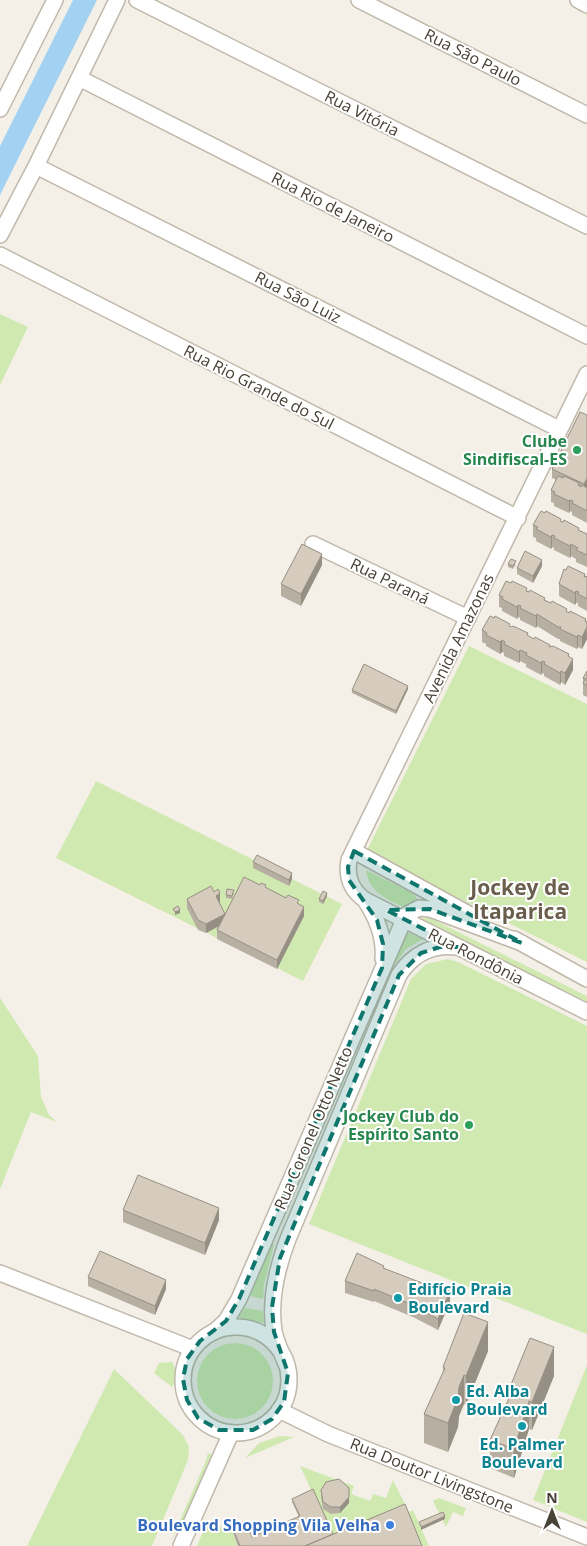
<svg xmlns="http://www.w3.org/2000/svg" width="587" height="1546" viewBox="0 0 587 1546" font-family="'Open Sans',sans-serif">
  <rect width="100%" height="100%" fill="#f4f0e8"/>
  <!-- green -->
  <path fill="#cfe9b0" d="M0,314l28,13 -28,58z
    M469,646l118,58v258l-221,-110z
    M96,781l246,123 -39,77 -247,-123z
    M366,870l48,24 4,6 -15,7c-18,-9 -34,-15 -37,-37z
    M428,917l159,79v6l-167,-83z
    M404,931l19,8 -17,10 -13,18 -4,-2z
    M448,959l10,3 129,64v308l-278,-110 102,-245 15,-15z
    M0,998l38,58 3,41 8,18 8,7 -26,-10 -31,77z
    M272,1244l2,1 -10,39 -1,15 -13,-3z
    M245,1308l18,3 1,12 -26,-5z
    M197 1381a38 38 0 1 1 76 0a38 38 0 1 1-76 0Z
    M172,1362c5,7 5,18 0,25l-18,-14 5,-10z
    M587,1365v157l-54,-22z
    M114,1369l69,66 6,12 -1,13 -36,86h-125z
    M280,1436l14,1 -49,21 14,-15z
    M208,1453l10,4 -47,84 34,-78z
    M300,1466l54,20 -3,8 19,7 3,-7 13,4 7,-18 16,32 4,-2 16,36 -95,-7z
    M439,1498l27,10 -3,8 -10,-4 -7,15 -13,-26z
    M207,1522l25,8 6,16h-41z"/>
  <!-- water -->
  <path fill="#a3d1f2" d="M73,0h24l-97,195v-49z"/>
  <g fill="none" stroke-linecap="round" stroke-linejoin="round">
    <!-- minor casing -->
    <g stroke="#c0b8aa" stroke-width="18">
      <path id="minor" d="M137,0l450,226
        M359,0l228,115
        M578,0l9,5
        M79,78l508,258
        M0,109l55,-109
        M36,166l523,263
        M0,235l36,-69 81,-166
        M0,255l518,263
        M587,374l-238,486c-3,17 2,30 16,40l222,112
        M313,544l155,74
        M354,851l120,66
        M365,900c12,18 20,37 18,59
        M514,939l73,40
        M0,1273l193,76
        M183 1380a53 53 0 1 1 106 0a53 53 0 1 1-106 0Z
        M214,1332l12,-11 13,-22 167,-384 13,-7 11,1 92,34
        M286,1364c-4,-11 -10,-22 -12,-33 -5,-32 3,-63 14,-92l111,-264c13,-20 33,-31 57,-28
        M279,1410l49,24 259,103
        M181,1546l50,-113"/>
    </g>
    <!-- minor -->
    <use href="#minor" stroke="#fff" stroke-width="15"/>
  </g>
  <!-- wall -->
  <path fill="#b8afa3" d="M580,412l7,76v35l-15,-8v-3l-2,-1 -1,2 -15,-7v-3l-3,-1v-12l5,-10 -4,-2v-9z
    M561,521l26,13v33l-11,-5v-3l-5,-3 -1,2 -16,-8v-2l-2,-1 -1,2 -15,-8v-3l-3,-1v-12z
    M508,564h8l-3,5 -5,-2z
    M322,565l-21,41 -20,-10v-12z
    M542,566l-9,17 -16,-9v-6z
    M587,576v35l-9,-5v-3h-2l-1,2 -16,-9v-12z
    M527,591l60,31v17l-5,10 -4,-2 -1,2 -17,-8v-2h-2l-21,-13 -1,2 -16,-8v-2l-2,-1 -1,2 -15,-8v-3l-3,-1v-12z
    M510,627l59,30 4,13 -8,15 -4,-3 -1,3 -16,-9v-2l-2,-1 -1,2 -15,-8v-3l-6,-3 -1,2 -15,-7v-3l-2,-1 -2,2 -14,-8v-2l-4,-2v-12z
    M587,671v26l-4,-2v-17z
    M408,689l-12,25 -44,-21v-3z
    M253,862l39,17 -3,7 -36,-18z
    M266,888l33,16 5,12 -27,53 -60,-30v-9l2,-4 -13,7 -8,-3 -11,-22v-9l33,3 -1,1 6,11z
    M234,893l-2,6 -6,-1v-3z
    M327,896l-4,8 -4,-2v-3z
    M123,1210l96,10 -14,35 -82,-33z
    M384,1268l66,34 -12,28 -25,-13 -39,-16v1l-29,-9v-12z
    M88,1277l78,12 -11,26 -67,-29z
    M488,1351l-22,54 -2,-1 -5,12 -1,11 -10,25 -24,-9v-29l19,-40v-7z
    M554,1376l-22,54 -3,-1 -15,49 -24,-10v-28l18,-40v-8z
    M321,1490l28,13 -9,10 -9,1 -8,-5 -2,-13z
    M292,1499l41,35 89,12h-184l-6,-16v-3l20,10 47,-20 -7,-15z"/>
  <!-- shaded-wall -->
  <path fill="#968f84" d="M587,478v9l-3,7v-10z
    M570,500v11l-1,2v-12z
    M552,535v12l-1,2v-12z
    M571,544v12l-1,2v-12z
    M322,554v11l-21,41v-12z
    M542,560v6l-9,17v-7z
    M576,591v12l-1,2v-12z
    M518,605v12l-1,2v-12z
    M537,614v12l-1,2v-12z
    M586,619l1,20 -5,10v-12l3,-16z
    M578,635v12l-1,2v-12z
    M502,640v12l-2,2v-12z
    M520,650v11l-1,2v-11z
    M569,654v11l4,-6v11l-8,15v-12z
    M542,661v12l-1,2v-12z
    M561,671v11l-1,3v-12z
    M408,686v3l-12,25v-3z
    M292,873v6l-3,7v-6z
    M220,893v9l-4,3v-9z
    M327,893v3l-4,8v-3z
    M304,907v9l-27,53v-9z
    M180,910v3l-5,2v-3z
    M225,914v9l-19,10v-9z
    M219,1208v12l-14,35v-12z
    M166,1280v9l-11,26v-9z
    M450,1291v11l-12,28v-11z
    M488,1322v29l-22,54v-29z
    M554,1347v29l-22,54v-28z
    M464,1375v29l-5,12 -1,11 -10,25v-29l11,-36z
    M529,1401v28l-15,49v-29z
    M349,1497v6l-9,10v-6z
    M445,1516v3l-24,11v-3z"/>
  <!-- building -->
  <path fill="#d6ccbd" stroke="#968f84" d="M580,412l7,3v63l-3,6 -32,-15z
    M558,476l5,2 1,-2 15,7 -1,2 3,2 1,-2 5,3v23l-15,-8 1,-2 -3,-1 -1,1 -15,-7 1,-2 -4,-2z
    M541,511l4,2 1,-2 15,8 -1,2 3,1 1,-2 15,8 -1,2 9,4v21l-11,-5 2,-2 -7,-4 -1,2 -16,-8 1,-2 -3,-1 -1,2 -15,-8 2,-2 -5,-2z
    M302,544l20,10 -21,40 -20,-10z
    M525,551l17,9 -9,16 -16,-8z
    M511,559l5,2 -3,5 -5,-2z
    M568,566l17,8 -1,3 3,-1v23l-9,-5 1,-2 -3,-1 -1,2 -16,-9 5,-15 2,1z
    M506,581l5,2 1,-2 15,7 -1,3 3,1 1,-2 15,8 -1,2 7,3 1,-2 15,8 -1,2 3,2 1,-2 16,8 -1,2 2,1v5l-5,10 -4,-2 -1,2 -17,-8 1,-2h-3l-21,-13 -1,2 -16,-8 1,-2 -3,-1 -1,2 -15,-8 1,-2 -4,-2z
    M490,616l4,2 1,-2 15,8 -1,2 3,1 1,-1 15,7 -1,2 7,4 1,-2 15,8 -1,2 4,-1 16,8 -1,2 5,3 -8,14 -4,-2 -1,2 -16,-9 1,-2 -3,-1 -1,2 -15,-8 1,-2 -7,-3 -1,2 -15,-8 1,-2 -3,-2 -2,2 -14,-7 1,-2 -5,-3z
    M364,664l44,22 -12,25 -44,-21z
    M587,671v14l-4,-2 3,-4 -3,-1z
    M257,855l35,18 -3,7 -36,-18z
    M244,877l16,8 1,-2 5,2 -1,2 21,11 2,-3 11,5 -2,3 7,4 -27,53 -60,-30z
    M211,886l3,6 4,-3 2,4 -4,3 9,18 -19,10 -8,-4 -11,-21z
    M227,889l7,1 -2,6 -6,-1z
    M323,891l4,2 -4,8 -4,-2z
    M178,906l2,4 -5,2 -2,-3z
    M138,1175l81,33 -14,35 -82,-33z
    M100,1251l66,29 -11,26 -67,-29z
    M357,1253l27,13 -1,2 39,15 28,8 -12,28 -25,-14 -39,-16v2l-29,-10z
    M464,1313l24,9 -22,54 -2,-1 -5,12 -1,11 -10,25 -24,-9 21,-46 -2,-1z
    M530,1338l24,9 -22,55 -3,-1 -15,48 -24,-9 21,-46 -3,-2z
    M339,1479l10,9v9l-9,10h-9l-8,-5 -2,-12 5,-8z
    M313,1489l20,45 -28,12h-65l-8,-19 13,-6 7,16 48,-21 -8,-17z
    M405,1504l17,42h-117z
    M443,1512l2,4 -24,11 -2,-5z"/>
  <!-- marked area -->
  <path fill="#0f766e" fill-opacity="0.2" stroke="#0f766e" stroke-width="4" stroke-dasharray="10 6" stroke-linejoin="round" d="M354,851l168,92 -92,-34 -44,1 73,37h-19l-19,6 -22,22 -119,283 -8,49 2,25 14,41 -4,29 -12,17 -19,11h-34l-21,-12 -11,-18 -4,-21 4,-20 13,-18 26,-20 13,-22 143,-331 1,-24 -6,-24 -28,-40 -1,-13z"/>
  <!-- markers -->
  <g fill="#2e9e5b" stroke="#fff" stroke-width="2">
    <circle cx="577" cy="450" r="5"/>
    <circle cx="469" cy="1125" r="5"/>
  </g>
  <g fill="#0f9aa8" stroke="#fff" stroke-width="2">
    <circle cx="398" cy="1298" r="5"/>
    <circle cx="456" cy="1400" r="5"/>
    <circle cx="522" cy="1426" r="5"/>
  </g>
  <circle fill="#3f7fe0" stroke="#fff" stroke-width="2" cx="390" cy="1525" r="5"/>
  <g text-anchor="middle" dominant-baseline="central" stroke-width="4" stroke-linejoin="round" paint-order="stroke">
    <!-- street labels -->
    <g font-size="16" fill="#474136" stroke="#fff">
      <text transform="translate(473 57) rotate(27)">Rua São Paulo</text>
      <text transform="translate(362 113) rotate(27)">Rua Vitória</text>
      <text transform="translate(333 207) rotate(27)">Rua Rio de Janeiro</text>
      <text transform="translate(298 297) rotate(27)">Rua São Luiz</text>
      <text transform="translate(259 387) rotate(27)">Rua Rio Grande do Sul</text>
      <text transform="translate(390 581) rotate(26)">Rua Paraná</text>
      <text transform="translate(458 638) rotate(-64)">Avenida Amazonas</text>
      <text transform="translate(476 956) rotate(27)">Rua Rondônia</text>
      <text transform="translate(313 1128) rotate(-67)">Rua Coronel Otto Netto</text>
      <text transform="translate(432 1475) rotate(22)">Rua Doutor Livingstone</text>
    </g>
    <!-- leisure labels -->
    <g font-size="16" font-weight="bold" fill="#27864d" stroke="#fff" text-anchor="end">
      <text x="567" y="441">Clube<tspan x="567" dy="18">Sindifiscal-ES</tspan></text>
      <text x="459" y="1116">Jockey Club do<tspan x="459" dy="18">Espírito Santo</tspan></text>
    </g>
    <!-- culture labels -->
    <g font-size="16" font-weight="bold" fill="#0d838f" stroke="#fff" text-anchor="start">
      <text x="408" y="1289">Edifício Praia<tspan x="408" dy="18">Boulevard</tspan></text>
      <text x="466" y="1391">Ed. Alba<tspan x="466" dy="18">Boulevard</tspan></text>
      <text x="522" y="1444" text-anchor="middle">Ed. Palmer<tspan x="522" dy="18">Boulevard</tspan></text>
    </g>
    <!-- shop labels -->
    <g font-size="16" font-weight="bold" fill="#366cbe" stroke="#fff" text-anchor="end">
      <text x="380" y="1525">Boulevard Shopping Vila Velha</text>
    </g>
    <!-- district labels -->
    <g font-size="21" font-weight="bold" fill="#6a5f4d" stroke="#fff">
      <text x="520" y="887">Jockey de<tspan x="520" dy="24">Itaparica</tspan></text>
    </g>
  </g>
  <!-- north arrow -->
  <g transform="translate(552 1511)" stroke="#ffffff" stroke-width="4" paint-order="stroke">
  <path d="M0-4L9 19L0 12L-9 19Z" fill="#474136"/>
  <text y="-8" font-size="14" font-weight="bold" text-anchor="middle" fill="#474136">N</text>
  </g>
</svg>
